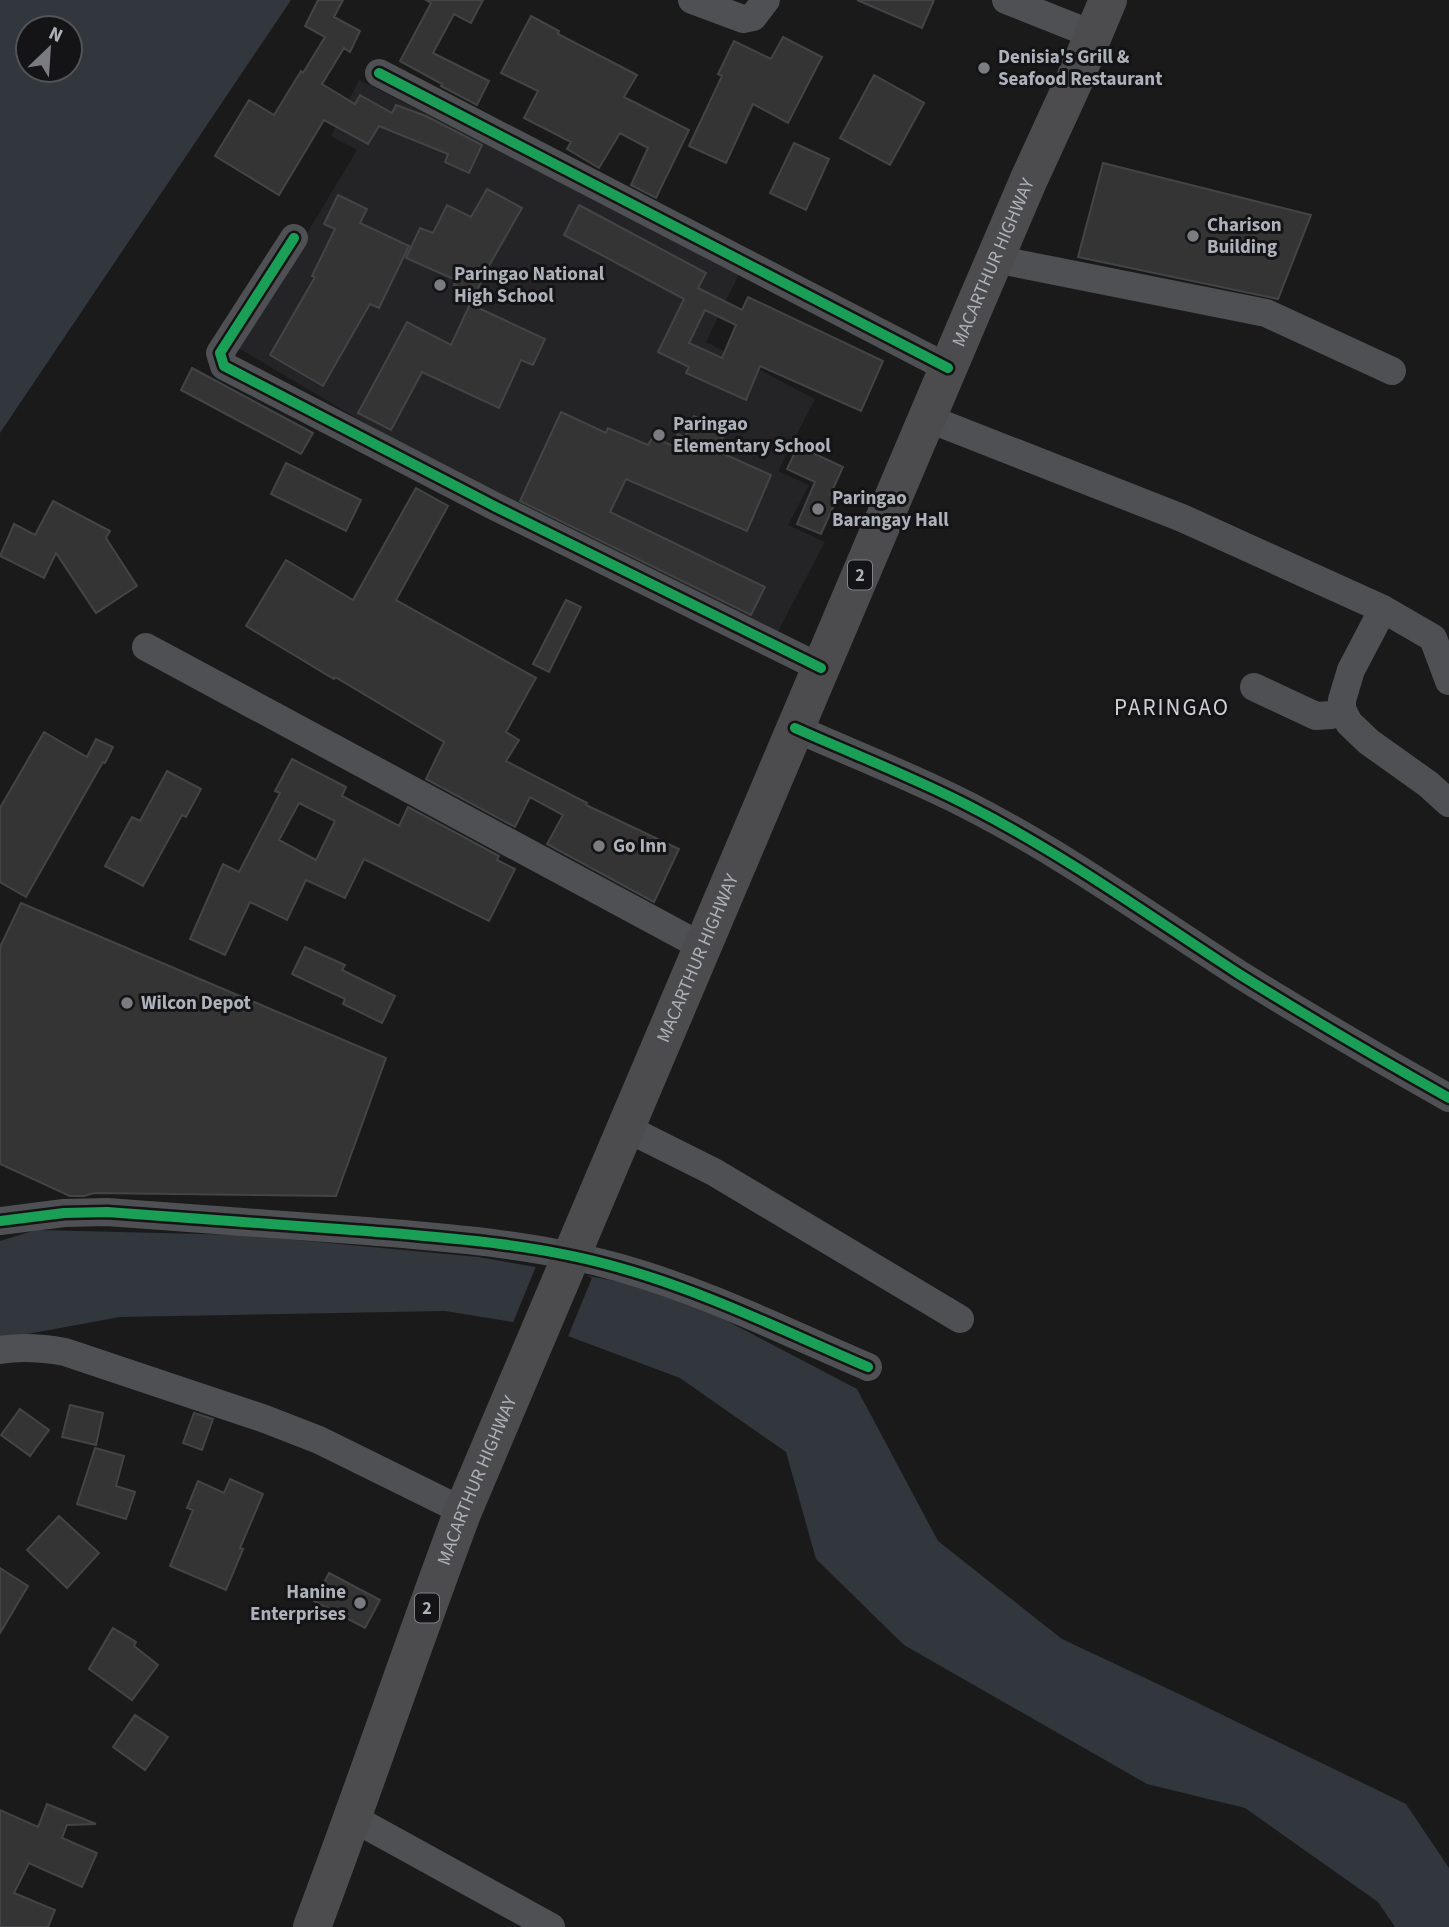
<svg xmlns="http://www.w3.org/2000/svg" width="1449" height="1927" viewBox="0 0 1449 1927" font-family="'Source Sans 3',sans-serif">
  <rect width="100%" height="100%" fill="#1a1a1a"/>
  <!-- built -->
  <path fill="#242426" d="M359,80l381,192 -34,70 109,57 -37,72 31,14 -21,40 37,17 -49,93 -287,-139 -251,-148 119,-198 -26,-14z"/>
  <!-- water -->
  <path fill="#31373d" fill-rule="evenodd" d="M0,0h291l-291,433zM70,28v42h-42v-42z
    M36,1230l208,5 234,22 190,33 189,99 81,152 124,98 134,63 210,102 43,64v59h-54l-17,-25 -133,-94 -98,-24 -243,-139 -88,-86 -30,-107 -106,-74 -136,-51 -99,-16 -325,6 -120,22v-98z"/>
  <!-- pier -->
  <path fill="#1a1a1a" d="M537,1264l36,6 19,8 -25,61 -24,-9 -31,-5z"/>
  <!-- building -->
  <path fill="#343435" stroke="#434446" stroke-width="2" fill-rule="evenodd" d="M318,0h25l-9,17 26,14 -10,21 -6,-4 -22,36 33,20 5,-9 32,18 4,-8 30,11 56,29 -13,28 -24,-11 3,-8 -69,-28 -11,18 -44,-24 -45,75 -64,-39 34,-56 25,15 27,-44 2,2 22,-36 -20,-11z
    M426,0h57l-12,23 -17,-9 -21,39 56,28 -12,24 -36,-19 1,-2 -42,-23 31,-58z
    M857,0h77l-12,28z
    M531,16l28,15 -1,3 79,41 -13,22 65,33 -33,68 -25,-13 17,-37 -28,-15 -21,35 -32,-19 4,-7 -47,-24 14,-27 -37,-18z
    M783,37l39,20 -34,66 -35,-19 -27,59 -37,-17 33,-70 -4,-2 16,-33 37,18z
    M874,75l50,28 -34,62 -50,-27z
    M794,143l35,16 -23,51 -36,-17z
    M1103,163l208,52 -33,84 -200,-42z
    M487,189l35,19 -36,63 -11,24 -21,-10 2,-5 -50,-22 14,-30 13,5 14,-28 24,12z
    M338,195l29,14 -7,14 49,23 -30,62 -9,-4 -47,82 -53,-31 45,-78 -3,-1 23,-47 -11,-5z
    M579,205l127,68 -8,15 44,22 6,-13 135,64 -22,50 -101,-45 -14,34 -60,-27 3,-6 -31,-15 26,-53 -120,-64zM705,310l31,15 -14,33 -33,-15z
    M470,304l75,35 -12,26 -12,-5 -22,48 -77,-36 -31,58 -33,-17 49,-91 44,23z
    M192,368l121,65 -12,21 -120,-64z
    M561,412l45,21 2,-5 40,17 5,-8 20,9 5,-12 7,3 9,-21 32,13 -9,22 54,24 -24,56 -121,-52 -16,33 155,75 -14,28 -231,-114z
    M798,446l45,21 -13,28 7,3 -16,36 -24,-10 18,-42 -28,-13z
    M286,463l75,37 -15,31 -75,-37z
    M416,488l32,18 -52,94 140,78 -30,54 13,8 -13,21 81,42 -1,2 93,44 -25,53 -107,-58 16,-29 -33,-18 -15,30 -89,-48 18,-37 -109,-65 -1,2 -88,-53 40,-66 67,40z
    M53,501l57,30 -4,7 31,48 -41,27 -40,-60 -12,25 -44,-22 14,-32 21,11z
    M566,600l15,7 -32,65 -16,-8z
    M44,732l43,25 9,-18 17,8 -8,16 -2,-1 -77,135 -26,-15v-74z
    M292,759l54,28 -4,9 57,30 9,-19 91,49 -2,4 18,9 -26,52 -125,-62 -19,39 -39,-18 -19,40 -37,-18 -25,53 -35,-16 33,-75 16,8 41,-79 -5,-2zM299,803l36,18 -19,39 -37,-20z
    M167,771l34,18 -15,28 -4,-2 -39,71 -38,-20 27,-49 8,4z
    M21,903l365,155 -50,138 -242,-3 -10,3h-14l-70,-32v-217z
    M305,947l40,18 -3,5 53,26 -13,27 -39,-19 2,-5 -53,-25z
    M70,1405l33,8 -7,32 -34,-8z
    M20,1409l29,21 -19,26 -29,-21z
    M194,1413l19,6 -11,31 -19,-7z
    M95,1448l29,8 -8,30 19,6 -9,27 -49,-15z
    M230,1479l33,15 -23,54 3,1 -17,41 -56,-24 23,-56 -6,-2 11,-27 26,12z
    M59,1516l40,37 -32,35 -40,-38z
    M0,1568l28,18 -28,47z
    M329,1573l51,27 -15,28 -51,-27z
    M113,1628l23,14 -2,4 24,19 -26,35 -43,-31z
    M135,1715l33,22 -23,33 -32,-23z
    M47,1804l49,20 -29,1 -5,13 35,15 -15,34 -53,-24 -15,30 41,17 -7,17h-48v-117l38,17z"/>
  <g fill="none" stroke-linecap="round" stroke-linejoin="round">
    <!-- minor -->
    <path stroke="#4f5053" stroke-width="28" d="M692,0l51,19 10,-2 13,-17
      M1006,0l88,35
      M379,73l569,295
      M294,238l-74,115 4,13 272,141 325,161
      M995,259l271,54 126,58
      M927,418l255,100 201,91 50,29 16,43
      M1383,609l-32,61 -9,30v9l7,14 20,19 59,42 21,19
      M146,647l557,300
      M1254,687l62,29 15,-1 11,-6
      M795,728c58,26 118,49 174,78 94,48 182,111 270,168 69,43 139,84 210,124
      M626,1128l88,44 246,147
      M0,1221l64,-8 43,-1c86,6 173,13 259,19 84,7 170,13 251,36 87,24 169,65 251,100
      M0,1350c23,-4 43,-2 65,2l200,67 54,21 144,71
      M353,1818l198,109"/>
    <!-- highway -->
    <path stroke="#4c4c4f" stroke-width="38" id="s1" d="M312,1927c52,-138 99,-278 151,-416l509,-1199 57,-133 45,-98 34,-81"/>
    <!-- cycleway casing -->
    <g stroke="#141416" stroke-width="15">
      <path id="cycleway" d="M379,73l569,295
        M294,238l-74,115 4,13 272,141 325,161
        M795,728c58,26 118,49 174,78 94,48 182,111 270,168 69,43 139,84 210,124
        M0,1221l64,-8 43,-1c86,6 173,13 259,19 84,7 170,13 251,36 87,24 169,65 251,100"/>
    </g>
    <!-- cycleway -->
    <use href="#cycleway" stroke="#1a9f57" stroke-width="10"/>
  </g>
  <!-- markers -->
  <g fill="#7a7c81" stroke="#141416" stroke-width="2.5">
    <circle cx="984" cy="68" r="7"/>
    <circle cx="1193" cy="236" r="7"/>
    <circle cx="440" cy="285" r="7"/>
    <circle cx="659" cy="435" r="7"/>
    <circle cx="818" cy="509" r="7"/>
    <circle cx="599" cy="846" r="7"/>
    <circle cx="127" cy="1003" r="7"/>
    <circle cx="360" cy="1603" r="7"/>
  </g>
  <g text-anchor="middle" dominant-baseline="central" stroke-width="6" stroke-linejoin="round" paint-order="stroke">
    <!-- shield labels -->
    <g fill="#141416" stroke="#7f8288" stroke-width="2">
      <rect x="848" y="560.5" width="24" height="29" rx="5"/>
      <rect x="415" y="1593.5" width="24" height="29" rx="5"/>
    </g>
    <g font-size="18" font-weight="bold" fill="#adb1b9">
      <text x="860" y="575">2</text>
      <text x="427" y="1608">2</text>
    </g>
    <!-- poi labels -->
    <g font-size="19" font-weight="bold" fill="#adb1b9" stroke="#141416" text-anchor="start">
      <text x="998" y="57">Denisia's Grill &amp;<tspan x="998" dy="22">Seafood Restaurant</tspan></text>
      <text x="1207" y="225">Charison<tspan x="1207" dy="22">Building</tspan></text>
      <text x="454" y="274">Paringao National<tspan x="454" dy="22">High School</tspan></text>
      <text x="673" y="424">Paringao<tspan x="673" dy="22">Elementary School</tspan></text>
      <text x="832" y="498">Paringao<tspan x="832" dy="22">Barangay Hall</tspan></text>
      <text x="613" y="846">Go Inn</text>
      <text x="141" y="1003">Wilcon Depot</text>
      <text x="346" y="1592" text-anchor="end">Hanine<tspan x="346" dy="22">Enterprises</tspan></text>
    </g>
    <!-- street labels -->
    <g font-size="19" fill="#adb1b9" stroke="#141416">
      <text stroke="none"><textPath href="#s1" startOffset="1799">MACARTHUR HIGHWAY</textPath></text>
      <text stroke="none"><textPath href="#s1" startOffset="1043">MACARTHUR HIGHWAY</textPath></text>
      <text stroke="none"><textPath href="#s1" startOffset="476">MACARTHUR HIGHWAY</textPath></text>
    </g>
    <!-- quarter labels -->
    <g font-size="23" letter-spacing="2" fill="#ced0d6" stroke="#141416">
      <text x="1172" y="707">PARINGAO</text>
    </g>
  </g>
  <!-- north arrow -->
  <g transform="translate(49 49) rotate(25)"><circle r="33" fill="#141416" stroke="#515357" stroke-width="2"/>
  <path d="M0-5L12 26L0 18L-12 26Z" fill="#7a7c81"/>
  <text y="-10" font-size="19" font-weight="bold" text-anchor="middle" fill="#adb1b9">N</text>
  </g>
</svg>
